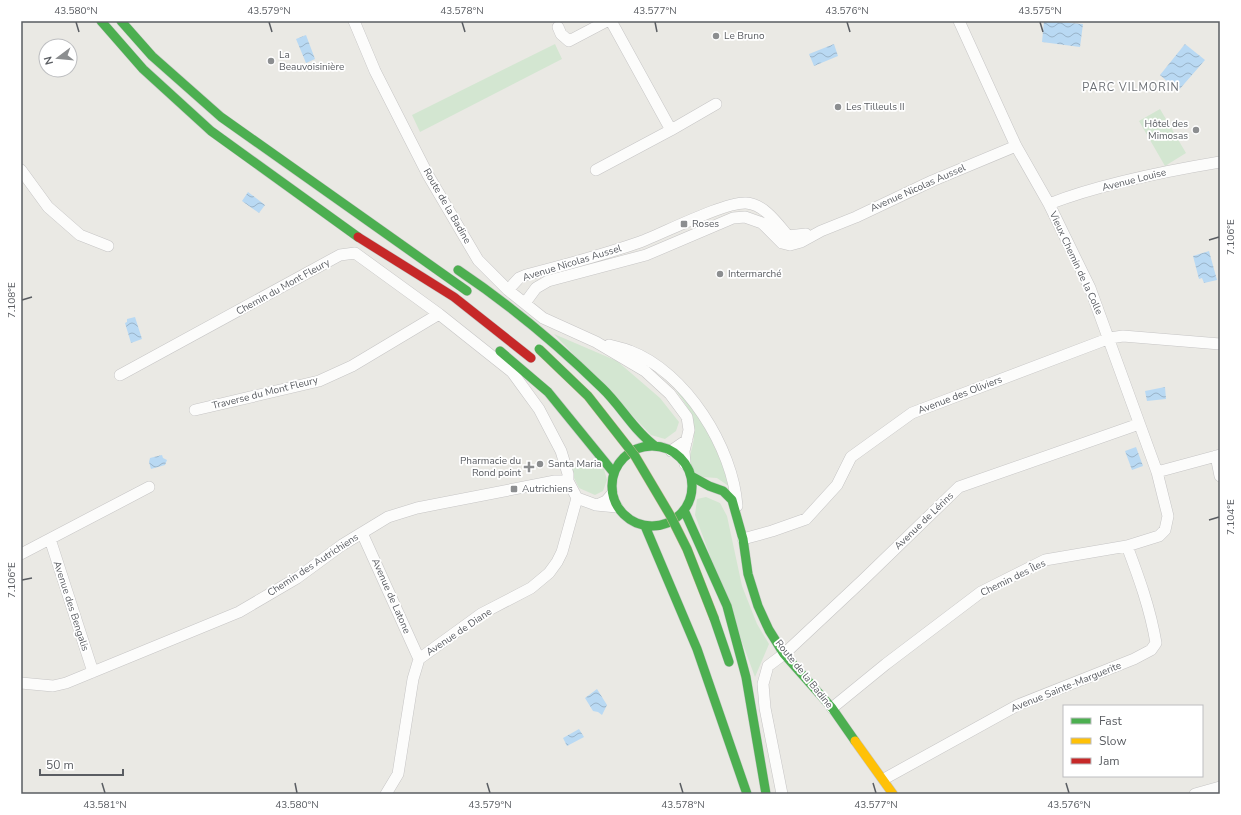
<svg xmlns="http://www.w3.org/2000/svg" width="1241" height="815" viewBox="0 0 1241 815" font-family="'Nunito Sans',sans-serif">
  <defs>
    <pattern id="water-waves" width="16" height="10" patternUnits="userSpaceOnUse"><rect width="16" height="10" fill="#b9d9f3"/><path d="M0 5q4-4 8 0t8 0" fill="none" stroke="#99b3c8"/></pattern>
  </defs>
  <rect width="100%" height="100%" fill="#eae9e4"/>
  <!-- green -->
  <path fill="#d3e6d1" d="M555,44l7,15 -142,73 -8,-17z
    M1160,109l26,44 -21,13 -26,-45z
    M554,334l63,27 43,37 19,24 -3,9 -11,8 -14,-4z
    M674,388c32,29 45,58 56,99l-13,-9 -15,-1 -8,-4c-8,-19 -1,-20 0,-37 2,-20 -9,-33 -20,-48z
    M583,467l21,2 3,11 -4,11 -8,4 -16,-7 -10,-20z
    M706,497l14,6 7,13 15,70 15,38 12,20 -14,33 -60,-162 2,-16z"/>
  <!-- water -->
  <path fill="url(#water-waves)" d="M1044,21l39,3 -3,23 -38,-5z
    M306,35l9,24 -9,4 -10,-24z
    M834,44l4,12 -24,10 -5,-12z
    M1185,44l20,16 -27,31 -18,-16z
    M248,192l17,13 -6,8 -17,-12z
    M1209,251l8,29 -13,3 -2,-5 -3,1 -6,-23z
    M135,317l7,22 -11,4 -6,-20 2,-1v-3z
    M1165,387l1,12 -19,2 -2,-10z
    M1136,447l7,19 -11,4 -7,-19z
    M162,455l1,3 4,2 -2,5 -14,4 -2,-7 1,-4z
    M597,689l10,16 -5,10 -4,-3 -5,-1 -8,-13z
    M579,729l5,8 -17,9 -4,-8z"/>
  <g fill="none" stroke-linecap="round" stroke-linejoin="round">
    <!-- street casing -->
    <g stroke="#c6c5c5" stroke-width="12">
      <path id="street" d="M354,21l21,50 53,104 50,85 30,30 35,28 53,24 49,29 25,23 17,23 2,13 -5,21 1,13
        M558,27l3,7 8,7 38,-20
        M671,130l45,-26
        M21,170l27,37 32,28 28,11
        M596,170l75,-40 -60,-109
        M1049,204c51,-20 117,-33 171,-42
        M508,290l11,-12 7,-3c39,-10 77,-20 114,-33 24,-9 84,-40 106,-39 18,1 31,20 42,33l18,-2
        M525,303l11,-15 12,-7 98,-26 87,-37 12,-1 17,6 20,20 8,2 11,-3 20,-11 35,-14 76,-36 84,-35
        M609,345c7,2 14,3 21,6 56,21 103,97 107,155
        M120,375l220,-120 15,-2 84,61 73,58 27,37 22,42 7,23v7l9,17 19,7 21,2
        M195,410l124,-29 33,-15 87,-52
        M671,451l16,-11
        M1216,456l4,20
        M1157,472l63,-17
        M597,505l9,-4 6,-7
        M362,533l57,126
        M50,539l43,133
        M743,539l29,-8 34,-12 31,-34 14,-28 61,-44 198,-75 13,-2 97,8
        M21,554l128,-67
        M21,683l32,3 13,-3 173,-71 58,-34 45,-33 46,-28 29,-9 138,-27h13
        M832,708l54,-44 95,-72 64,-32 82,-14 32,-10 6,-6 3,-14 -11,-44 -67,-184 -41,-84 -33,-58 -57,-125
        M884,779l134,-74 116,-46 17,-9 5,-7c-6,-35 -17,-65 -29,-97
        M386,794l12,-20 15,-95 6,-20 62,-45 50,-26 18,-15 8,-11 5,-10 15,-54
        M782,794l-17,-86 -2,-24 5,-18 16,-12 79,-74 96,-93 180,-63
        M1195,794l25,-7"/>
    </g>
    <!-- fast casing -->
    <g stroke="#c7c7c6" stroke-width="10">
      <path id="fast" d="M101,21l42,48 68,62 147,106
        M121,21l31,35 69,61 246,174
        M458,270c52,35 99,74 144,118 19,18 32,43 53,58
        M500,351l48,41 66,81
        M612 486a40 40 0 1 1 80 0a40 40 0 1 1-80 0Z
        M691,476l18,10 14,5 9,9 11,39 5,35 10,32 11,24 15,24 48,54 23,33
        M684,510l43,96 19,71 20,117
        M645,526l52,123 50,145
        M714,618l15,44"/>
    </g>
    <!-- slow casing -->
    <g stroke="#c7c7c6" stroke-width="10">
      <path id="slow" d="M855,741l38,53"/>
    </g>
    <!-- jam casing -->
    <g stroke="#c7c7c6" stroke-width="10">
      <path id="jam" d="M358,237l96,60 77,61"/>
    </g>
    <!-- street -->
    <use href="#street" stroke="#fcfcfb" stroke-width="11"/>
    <!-- fast -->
    <use href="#fast" stroke="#4caf50" stroke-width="9"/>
    <!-- slow -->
    <use href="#slow" stroke="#ffc107" stroke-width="9"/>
    <!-- jam -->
    <use href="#jam" stroke="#c62828" stroke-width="9"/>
    <!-- fast-bridge casing -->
    <g stroke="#c0b494" stroke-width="10" stroke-linecap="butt">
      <path id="fast-bridge" d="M539,349l49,47 47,60 35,59 17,34 27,69"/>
    </g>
    <!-- fast-bridge -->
    <use href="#fast-bridge" stroke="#4caf50" stroke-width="9"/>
  </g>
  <!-- ticks -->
  <path fill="none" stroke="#5a5d62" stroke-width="1.5" d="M76,22l3,10M269,22l3,10M462,22l3,10M655,22l2,10M847,22l3,10M1040,22l3,10M1209,240l10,-3M22,300l10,-3M1209,520l10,-3M22,580l10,-2M102,783l3,10M295,783l2,10M487,783l3,10M680,783l3,10M873,783l3,10M1066,783l3,10"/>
  <!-- markers -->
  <g fill="#8c8e90" stroke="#fff" stroke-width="1.5">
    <circle cx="716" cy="36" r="4"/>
    <circle cx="271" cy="61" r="4"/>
    <circle cx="838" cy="107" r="4"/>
    <circle cx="1196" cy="130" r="4"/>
    <rect x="680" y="220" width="8" height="8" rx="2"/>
    <circle cx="720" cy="274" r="4"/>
    <circle cx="540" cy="464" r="4"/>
    <path d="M527 461h4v4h4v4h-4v4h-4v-4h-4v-4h4z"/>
    <rect x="510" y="485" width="8" height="8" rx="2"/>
  </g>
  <g text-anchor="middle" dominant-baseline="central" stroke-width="3.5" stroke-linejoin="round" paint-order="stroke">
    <!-- poi labels -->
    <g font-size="10" fill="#5a5d62" stroke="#fff" text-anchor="start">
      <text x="724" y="36">Le Bruno</text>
      <text x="279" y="55">La<tspan x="279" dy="12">Beauvoisinière</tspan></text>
      <text x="846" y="107">Les Tilleuls II</text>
      <text x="1188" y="124" text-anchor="end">Hôtel des<tspan x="1188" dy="12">Mimosas</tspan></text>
      <text x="692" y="224">Roses</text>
      <text x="728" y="274">Intermarché</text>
      <text x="521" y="461" text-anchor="end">Pharmacie du<tspan x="521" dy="12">Rond point</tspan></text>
      <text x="548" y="464">Santa Maria</text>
      <text x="522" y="489">Autrichiens</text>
    </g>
    <!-- street labels -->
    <g font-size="10" fill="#5a5d62" stroke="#fff">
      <text transform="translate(1134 180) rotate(-14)">Avenue Louise</text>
      <text transform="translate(918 188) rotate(-24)">Avenue Nicolas Aussel</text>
      <text transform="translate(447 206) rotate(60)">Route de la Badine</text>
      <text transform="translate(572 263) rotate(-17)">Avenue Nicolas Aussel</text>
      <text transform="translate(1076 263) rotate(65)">Vieux Chemin de la Colle</text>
      <text transform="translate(283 287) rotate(-29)">Chemin du Mont Fleury</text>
      <text transform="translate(265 393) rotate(-14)">Traverse du Mont Fleury</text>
      <text transform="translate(960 395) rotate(-21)">Avenue des Oliviers</text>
      <text transform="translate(924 521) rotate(-44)">Avenue de Lérins</text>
      <text transform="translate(313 565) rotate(-33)">Chemin des Autrichiens</text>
      <text transform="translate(1013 578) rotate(-26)">Chemin des Îles</text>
      <text transform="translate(391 596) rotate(66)">Avenue de Latone</text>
      <text transform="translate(71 606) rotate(72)">Avenue des Bengalis</text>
      <text transform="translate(459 632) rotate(-34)">Avenue de Diane</text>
      <text transform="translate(804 674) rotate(51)">Route de la Badine</text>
      <text transform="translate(1066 687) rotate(-22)">Avenue Sainte-Marguerite</text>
    </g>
    <!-- neighbourhood labels -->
    <g font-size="11" letter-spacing="1" fill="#6b6f74" stroke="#fff">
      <text x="1131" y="87">PARC VILMORIN</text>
    </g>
  </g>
  <!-- border -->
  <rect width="1241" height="815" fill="none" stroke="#ffffff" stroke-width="44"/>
  <!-- legend -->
  <rect x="1063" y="705" width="140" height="72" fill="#ffffff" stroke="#bdbec0"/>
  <rect x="1071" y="718" width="20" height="6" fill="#4caf50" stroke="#bdbec0"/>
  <text x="1099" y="725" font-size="12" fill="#5a5d62">Fast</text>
  <rect x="1071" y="738" width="20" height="6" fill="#ffc107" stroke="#bdbec0"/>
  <text x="1099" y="745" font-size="12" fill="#5a5d62">Slow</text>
  <rect x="1071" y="758" width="20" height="6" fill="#c62828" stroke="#bdbec0"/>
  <text x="1099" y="765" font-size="12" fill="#5a5d62">Jam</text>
  <!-- north arrow -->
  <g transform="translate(58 58) rotate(254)"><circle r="19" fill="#ffffff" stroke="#bdbec0"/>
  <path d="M0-3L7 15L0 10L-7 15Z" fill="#8c8e90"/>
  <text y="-6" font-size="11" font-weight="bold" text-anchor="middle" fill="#5a5d62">N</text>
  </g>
  <!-- scale -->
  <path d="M40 769v6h83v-6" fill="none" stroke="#5a5d62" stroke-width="2"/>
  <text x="46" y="769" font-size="12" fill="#5a5d62" stroke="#ffffff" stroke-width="3" paint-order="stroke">50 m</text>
  <rect x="22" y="22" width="1197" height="771" fill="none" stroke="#5a5d62" stroke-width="1.5"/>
  <g font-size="10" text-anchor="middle" fill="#5a5d62">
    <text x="76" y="14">43.580°N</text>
    <text x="269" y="14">43.579°N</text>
    <text x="462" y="14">43.578°N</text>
    <text x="655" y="14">43.577°N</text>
    <text x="847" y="14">43.576°N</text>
    <text x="1040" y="14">43.575°N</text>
    <text transform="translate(1230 237) rotate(-90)" y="4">7.106°E</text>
    <text transform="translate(11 300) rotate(-90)" y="4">7.108°E</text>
    <text transform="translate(1230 517) rotate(-90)" y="4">7.104°E</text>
    <text transform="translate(11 580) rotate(-90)" y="4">7.106°E</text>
    <text x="105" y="808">43.581°N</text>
    <text x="297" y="808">43.580°N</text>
    <text x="490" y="808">43.579°N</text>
    <text x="683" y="808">43.578°N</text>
    <text x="876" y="808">43.577°N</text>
    <text x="1069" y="808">43.576°N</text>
  </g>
</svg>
